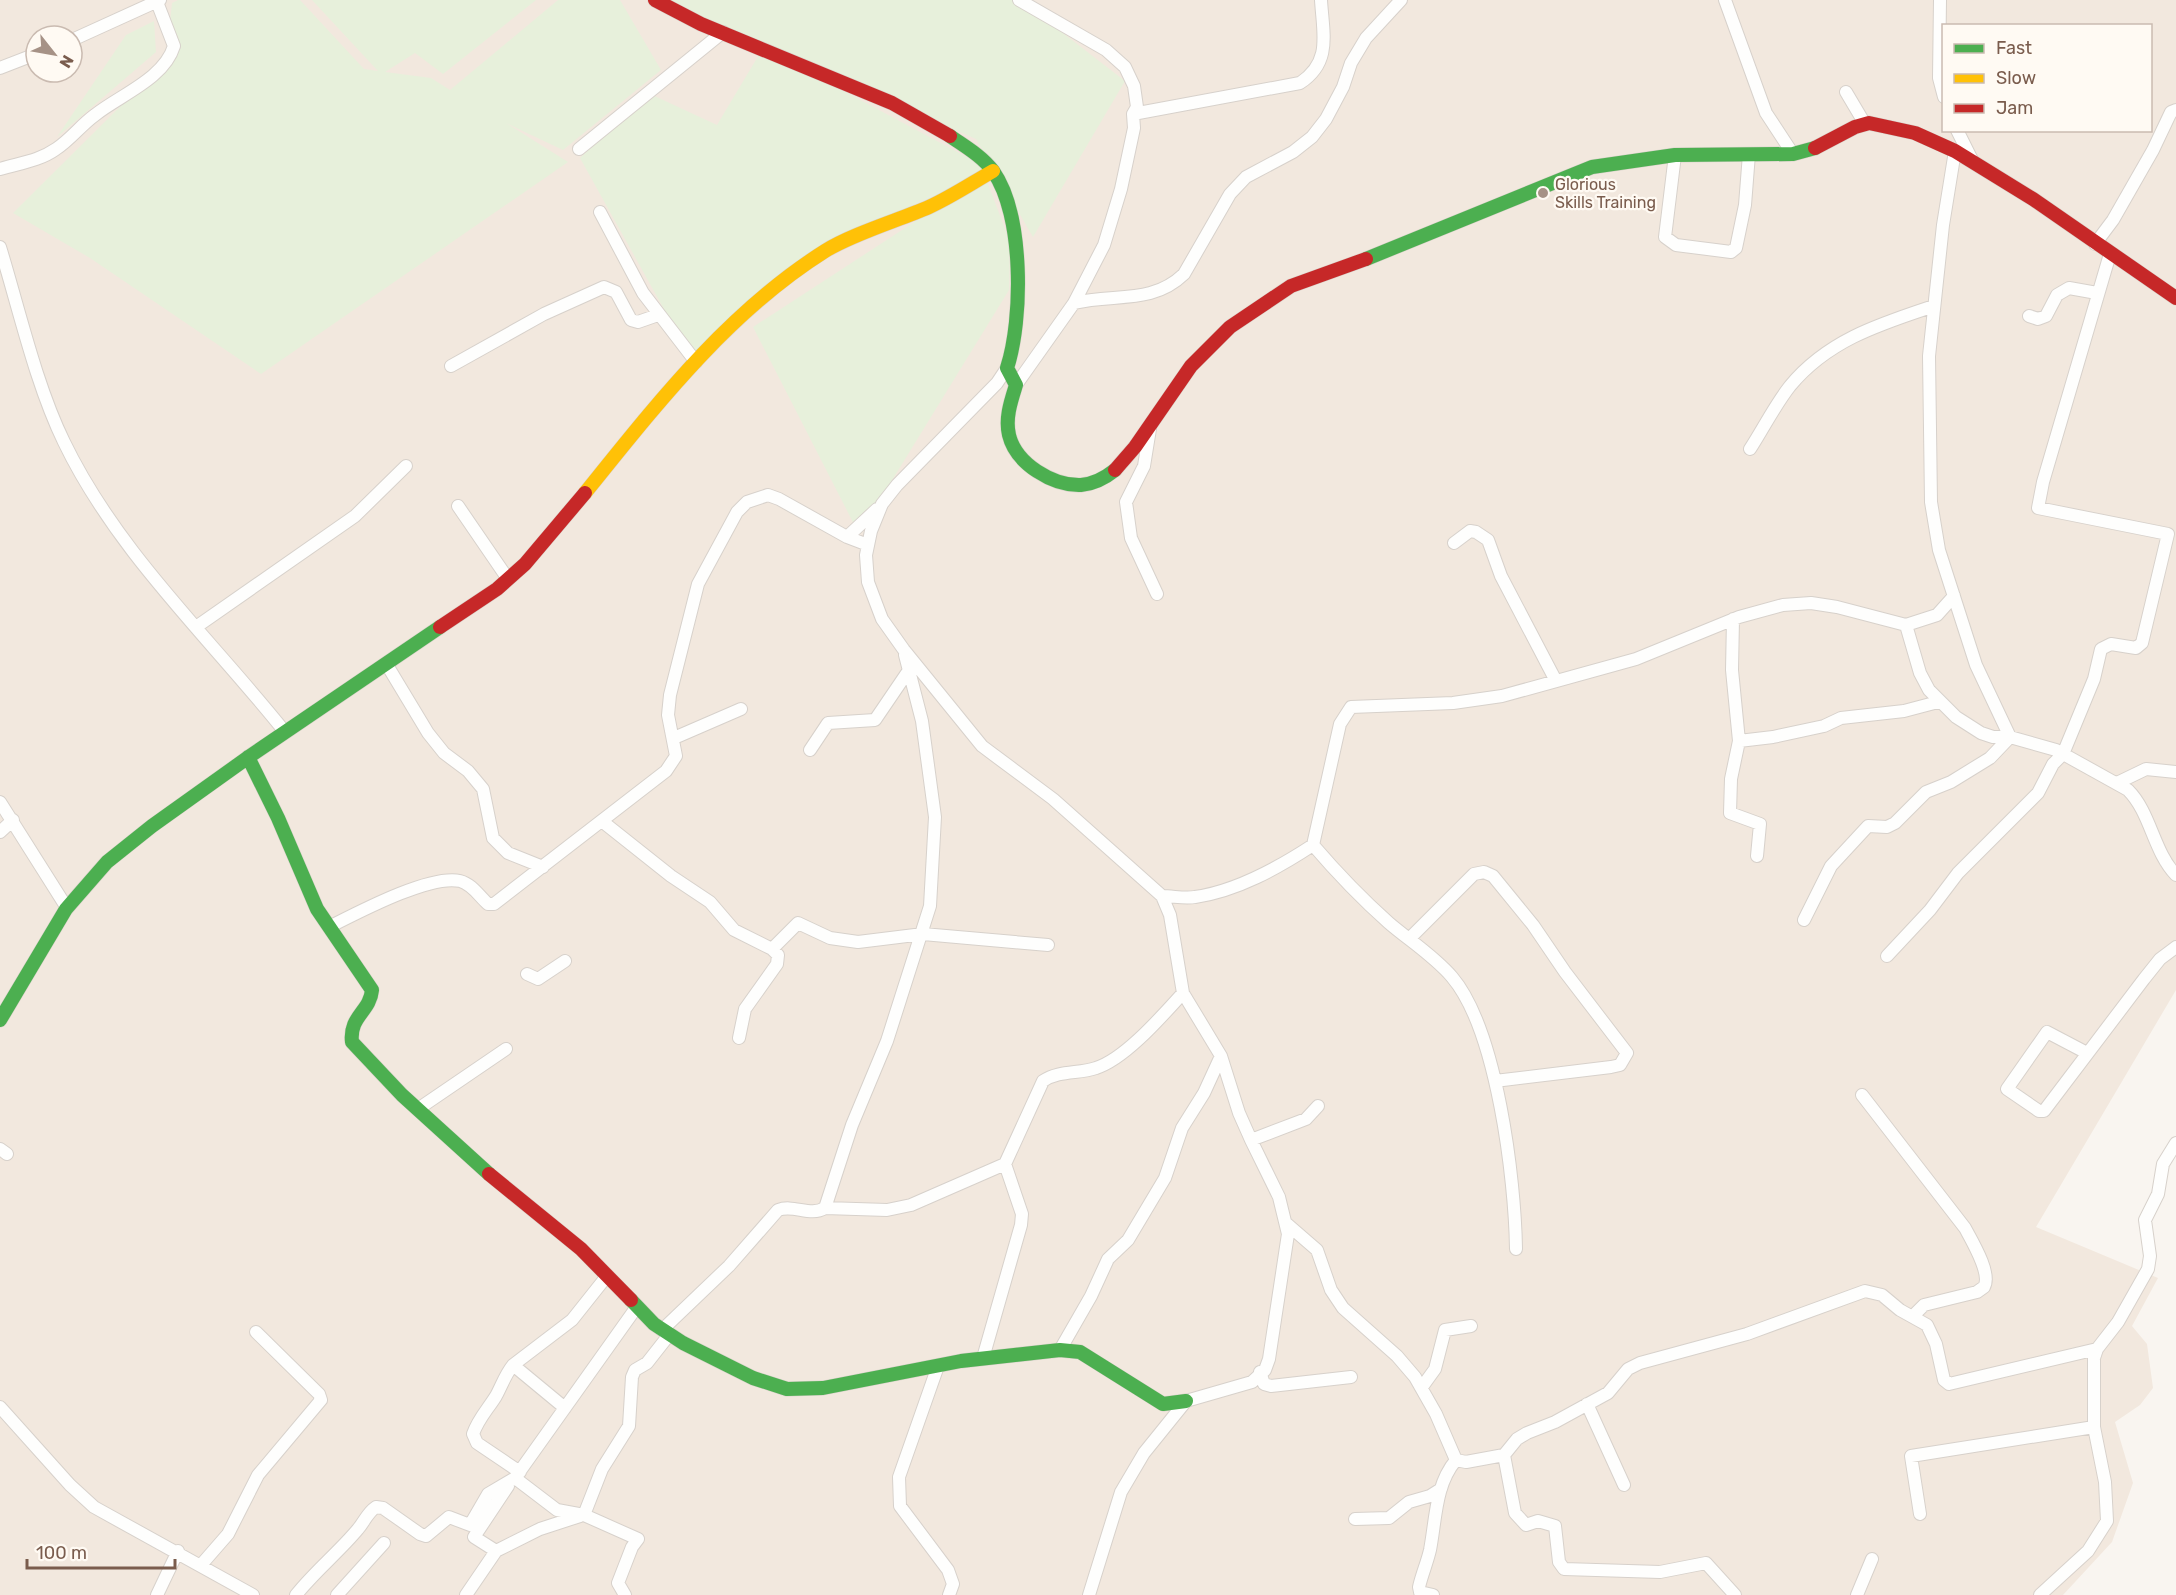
<svg xmlns="http://www.w3.org/2000/svg" width="2176" height="1595" viewBox="0 0 2176 1595" font-family="Rubik,sans-serif">
  <rect width="100%" height="100%" fill="#f9f5f0"/>
  <!-- residential -->
  <path fill="#f2e8de" fill-rule="evenodd" d="M0,0h2176v990l-140,237 122,51 -26,48 15,18 6,44 -13,17 -25,17 18,61 -21,59 -49,53h-2063zM1944,26h206v104h-206zM36,36h36v36h-36z"/>
  <!-- green -->
  <path fill="#e7f0db" d="M178,0h122l64,69 14,2 -66,-71h224l-93,74 -28,-21 -30,19 46,6 19,12 108,-90h62l41,70 -98,80 -57,-27 62,39 -307,212 -171,-116 -77,-45 153,-152 6,-58z
    M659,0h361l105,81 -92,156 -57,-98z
    M154,21l2,31 -99,85 69,-102z
    M763,48l230,123 -154,66 -149,119 -110,-198 68,-65 69,32z
    M985,176l25,66 -1,48 -150,244 -106,-207z"/>
  <g fill="none" stroke-linecap="round" stroke-linejoin="round">
    <!-- street casing -->
    <g stroke="#d7d1cb" stroke-width="14">
      <path id="street" d="M1725,0l41,113 27,41
        M1940,0l-1,78 5,19
        M72,40l88,-40
        M0,68l36,-14
        M1846,92l19,32
        M1133,114l167,-31c32,-21 23,-49 21,-83
        M1957,130l15,30
        M579,149l144,-117
        M1955,151l-12,74 -14,131 2,146 8,48 37,115 34,72
        M1675,155l-10,82 11,8 55,7 5,-4 9,-43 4,-51
        M0,169c20,-6 39,-8 56,-20 15,-10 25,-24 39,-34 25,-20 69,-36 79,-69l-17,-44
        M600,212l43,81 53,69
        M2095,244l18,-24 40,-70 18,-38 5,-2
        M0,247c19,62 36,138 64,195 53,110 146,196 221,290
        M1074,303c40,-10 78,2 110,-29l46,-80 16,-17 47,-25 19,-15 14,-18 17,-32 8,-24 15,-25 35,-38
        M2029,316l9,3 8,-3 11,-21 12,-7 28,5
        M451,366l93,-52 60,-27 12,5 15,28 7,2 20,-7
        M1007,368l-10,15 -100,102 -15,19 -11,27 -5,24 2,27 14,37 22,31 78,96 71,53 109,97 8,19 13,78 38,63 18,57 12,27
        M1016,385l58,-82 30,-58 17,-56 13,-61 -1,-14 4,-7 -3,-21 -9,-19 -19,-17 -87,-50
        M1150,429l-6,37 -18,36 5,36 26,56
        M1750,449c13,-20 25,-44 40,-63 38,-46 90,-62 144,-80
        M458,506l50,73
        M847,537l30,-28
        M1454,543l16,-12 6,1 12,8 13,36 55,105
        M1733,619l-1,51 7,71 -8,38 -1,34 30,11 -3,32
        M1906,625l14,48 9,17 27,27 25,16 12,4h17l46,13 72,40c23,23 25,61 48,85
        M196,627l159,-111 51,-50
        M387,665l41,68 16,20 24,18 15,18 10,49 15,15 35,14
        M674,738l67,-29
        M1739,741l34,-4 51,-11 17,-8 63,-7 34,-9
        M810,750l18,-27 47,-3 34,-50
        M2117,783l29,-14 30,3
        M0,802l67,106
        M603,822l68,54 39,26 24,28 38,19 6,6 -1,9 -32,45 -6,29
        M0,832l13,-12
        M1313,845c24,28 49,54 76,78 21,18 45,33 63,54 45,53 63,202 64,272
        M1162,896c11,0 23,3 33,1 42,-6 83,-29 118,-52l27,-121 11,-17 102,-4 49,-7 134,-37 103,-42 44,-12 28,-2 26,4 69,18 31,-10 17,-19
        M1804,920l27,-54 37,-40 19,1 8,-4 31,-31 25,-10 39,-24 20,-21
        M329,927c28,-14 101,-53 131,-46 12,3 19,15 28,23h6l172,-133 10,-15 -8,-41 2,-20 28,-111 39,-72 10,-10 21,-7 11,4 68,38 21,8
        M1409,939l65,-65 10,-2 9,4 40,49 32,47 62,81 -7,12 -9,2 -116,14
        M772,949l26,-26 32,15 28,4 65,-8 125,11
        M1887,956l43,-46 28,-37 80,-80 15,-29 10,-10 31,-75 7,-30 10,-5 25,4 6,-5 26,-109 -130,-26 5,-26 67,-228
        M527,974l11,5 27,-18
        M2087,1053l-40,-21 -40,57 32,22h5l100,-132 16,-20 16,-12
        M1862,1095l103,133c7,13 27,46 19,59l-7,5 -53,13 -11,11
        M418,1109l88,-60
        M0,1149l7,5
        M825,1208l62,2 24,-5 94,-41 38,-83c16,-11 36,-7 53,-13 29,-9 66,-52 87,-75
        M1287,1224l30,26 14,40 12,18 54,48 18,21 21,37 20,46
        M662,1330l67,-64 49,-56c16,-6 32,7 47,-2l27,-83 35,-84 43,-135 5,-89 -13,-96 -17,-66
        M1060,1350l31,-54 17,-37 20,-19 37,-62 17,-50 22,-35 17,-37
        M983,1358l38,-133 1,-11 -17,-50
        M513,1365l52,43
        M938,1366l-39,111 1,29 48,64 5,14 -4,11
        M1260,1372l4,12 7,2 80,-9
        M1422,1387l13,-18 10,-39 26,-4
        M1587,1404l37,81
        M0,1407l70,78 24,22 159,88
        M1504,1455l11,58 11,12 12,-4 17,5 4,36 5,7 96,3 46,-9 29,32
        M1456,1460l10,2 38,-7 13,-16 10,-6 28,-11 53,-29 20,-24 12,-6 107,-29 118,-43 17,4 18,15 27,15 9,19 8,36 5,4 148,-35
        M520,1472l-43,-29 -4,-9c5,-15 15,-25 23,-38 6,-11 9,-21 17,-31l59,-45 35,-44
        M515,1478l42,32 27,5 54,24 -6,8 -14,36 7,12
        M1920,1514l-9,-58 183,-29
        M584,1515l18,-46 27,-43 3,-49 3,-7 12,-7 22,-28
        M1355,1519l34,-1 20,-16 21,-6 11,-7
        M496,1551l-22,-14 34,-51
        M201,1565l27,-31 30,-59 63,-75 -2,-6 -63,-62
        M157,1595l21,-44
        M296,1595c19,-24 43,-43 62,-66 7,-8 9,-16 18,-22l7,1 37,26 6,2 23,-19 21,8 18,-31 27,-16 121,-170
        M337,1595l47,-52
        M466,1595l30,-44 44,-22 40,-13
        M1089,1595l32,-103 23,-39 42,-52 66,-19 13,-12 4,-11 19,-125 -9,-37 -28,-57 55,-21 12,-13
        M1433,1595l-13,-3 -1,-5c3,-13 8,-24 11,-37 6,-31 5,-65 26,-90
        M1857,1595l15,-36
        M2040,1595l48,-44 19,-30 -2,-39 -11,-55v-69l3,-9 21,-27 30,-53 2,-13 -5,-36 13,-26 5,-30 13,-21"/>
    </g>
    <!-- fast casing -->
    <g stroke="#d9d2cb" stroke-width="15">
      <path id="fast" d="M950,136c14,10 32,20 43,35 31,44 30,148 14,197l9,17c-5,16 -11,33 -7,50 7,29 44,51 72,50 13,-1 24,-7 34,-15
        M1366,259l226,-92 83,-12 118,-1 22,-6
        M248,757l30,61 39,91 55,81c-2,22 -23,26 -20,52l50,53 87,79
        M0,1020l66,-111 41,-47 45,-36 98,-70 190,-129
        M631,1300l23,24 29,19 70,35 34,11 36,-1 138,-27 99,-11 20,2 83,52 23,-3"/>
    </g>
    <!-- slow casing -->
    <g stroke="#d9d2cb" stroke-width="15">
      <path id="slow" d="M585,493c71,-88 143,-181 240,-242 27,-17 74,-31 104,-44 22,-10 43,-24 64,-36"/>
    </g>
    <!-- jam casing -->
    <g stroke="#d9d2cb" stroke-width="15">
      <path id="jam" d="M655,0l46,24 191,79 58,33
        M1815,148l40,-21 14,-4 46,10 40,18 78,48 143,99
        M1115,470l20,-23 56,-81 39,-39 61,-41 75,-27
        M440,627l57,-38 28,-25 60,-71
        M489,1174l92,75 50,51"/>
    </g>
    <!-- street -->
    <use href="#street" stroke="#fefefd" stroke-width="12"/>
    <!-- fast -->
    <use href="#fast" stroke="#4caf50" stroke-width="14"/>
    <!-- slow -->
    <use href="#slow" stroke="#ffc107" stroke-width="14"/>
    <!-- jam -->
    <use href="#jam" stroke="#c62828" stroke-width="14"/>
  </g>
  <!-- markers -->
  <circle fill="#a69286" stroke="#fffaf3" stroke-width="2" cx="1543" cy="193" r="6"/>
  <g text-anchor="middle" dominant-baseline="central" stroke-width="4.5" stroke-linejoin="round" paint-order="stroke">
    <!-- poi labels -->
    <g font-size="16" fill="#7a5c4d" stroke="#fffaf3" text-anchor="start">
      <text x="1555" y="184">Glorious<tspan x="1555" dy="18">Skills Training</tspan></text>
    </g>
  </g>
  <!-- legend -->
  <rect x="1942" y="24" width="210" height="108" fill="#fffaf3" stroke="#cabbb1" stroke-width="1.5"/>
  <rect x="1954" y="44" width="30" height="9" fill="#4caf50" stroke="#cabbb1" stroke-width="1.5"/>
  <text x="1996" y="54" font-size="18" fill="#7a5c4d">Fast</text>
  <rect x="1954" y="74" width="30" height="9" fill="#ffc107" stroke="#cabbb1" stroke-width="1.5"/>
  <text x="1996" y="84" font-size="18" fill="#7a5c4d">Slow</text>
  <rect x="1954" y="104" width="30" height="9" fill="#c62828" stroke="#cabbb1" stroke-width="1.5"/>
  <text x="1996" y="114" font-size="18" fill="#7a5c4d">Jam</text>
  <!-- north arrow -->
  <g transform="translate(54 54) rotate(121)"><circle r="28" fill="#fffaf3" stroke="#cabbb1" stroke-width="1.5"/>
  <path d="M0-4.5L10 22L0 15L-10 22Z" fill="#a69286"/>
  <text y="-9" font-size="16" font-weight="bold" text-anchor="middle" fill="#7a5c4d">N</text>
  </g>
  <!-- scale -->
  <path d="M27 1559v9h148v-9" fill="none" stroke="#7a5c4d" stroke-width="3"/>
  <text x="36" y="1559" font-size="18" fill="#7a5c4d" stroke="#fffaf3" stroke-width="4.5" paint-order="stroke">100 m</text>
</svg>
